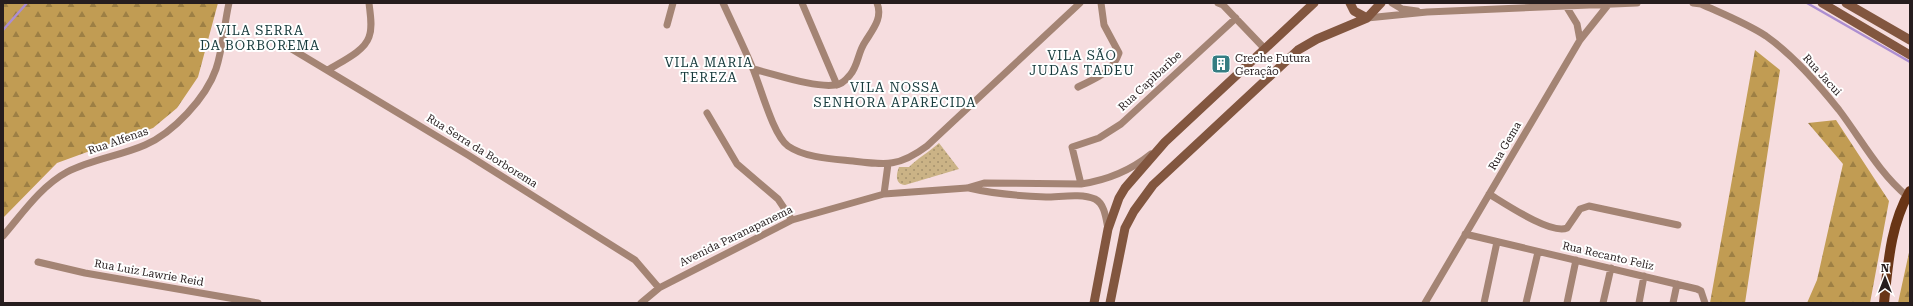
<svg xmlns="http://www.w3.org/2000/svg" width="1913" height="306" viewBox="0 0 1913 306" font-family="'Roboto Serif',serif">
  <defs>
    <pattern id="forest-firs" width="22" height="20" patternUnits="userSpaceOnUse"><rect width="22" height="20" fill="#c19c53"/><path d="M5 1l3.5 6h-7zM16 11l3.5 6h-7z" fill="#9d7f44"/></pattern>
    <pattern id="park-dots" width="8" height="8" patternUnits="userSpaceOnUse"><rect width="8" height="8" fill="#cbb386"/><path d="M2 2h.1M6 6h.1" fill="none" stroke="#a5916d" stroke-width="1.8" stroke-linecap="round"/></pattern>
  </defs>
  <rect width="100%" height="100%" fill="#f6dddf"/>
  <!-- forest -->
  <path fill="url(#forest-firs)" d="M3,3h215l-20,74 -21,31 -24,20 -96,35 -54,55z
    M1755,50l25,20 -35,233h-35z
    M1836,120l53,81 -19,102h-63l10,-23 26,-116 -35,-41z
    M1910,248v55h-12z"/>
  <!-- park -->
  <path fill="url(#park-dots)" d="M939,143l20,26 -54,16c-10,-1 -9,-10 -6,-18h10c9,-9 20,-15 30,-24z"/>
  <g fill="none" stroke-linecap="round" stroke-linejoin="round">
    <!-- stream -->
    <path stroke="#ac8ed1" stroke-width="2.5" d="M1807,3l103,59
      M3,30l24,-27"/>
    <!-- street -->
    <path stroke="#a48474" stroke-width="7" d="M723,3c10,22 21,44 30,66 8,19 20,66 35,77 17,12 45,13 65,15 33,4 46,6 74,-15l153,-143
      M802,3l35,82
      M1218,3l5,2 42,44
      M1392,3l10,6 15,2
      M1693,3l8,1c22,10 45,19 65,32 28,20 52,48 73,74 22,29 40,63 68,86
      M1566,6l11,18 3,16
      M1367,18l60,-6 210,-9
      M667,25l6,-22
      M285,45l183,110 167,105 24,28
      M753,69c22,5 61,19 82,16 5,0 11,-5 15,-10 8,-9 8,-23 15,-33 8,-13 18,-24 12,-39
      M328,70c12,-8 36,-18 41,-33 4,-10 1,-24 0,-34
      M1078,87c18,-9 34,-14 41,-34l-15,-28 -3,-22
      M707,113l30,51 41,35 14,21
      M1081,184l-9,-37 27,-9 22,-14 115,-106
      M969,188c25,6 51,8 77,9 14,0 35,-4 49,2 10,5 11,20 13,30
      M884,194l4,-30
      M1489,194c15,9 62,41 78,34l13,-19 9,-3 89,19
      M1465,234l232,55 4,2 4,12
      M3,236c19,-22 38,-50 64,-64 25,-13 53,-16 78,-27 28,-12 61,-47 71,-76 7,-21 8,-44 13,-66
      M38,262l47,11 173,30
      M641,303l18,-15 133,-68 92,-26 83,-6 17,-5 97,1c27,-4 49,-13 70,-30
      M1425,303l155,-263 28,-35
      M1484,303l13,-61
      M1526,303l12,-51
      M1567,303l9,-43
      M1603,303l8,-35
      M1639,303l5,-27
      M1673,303l4,-19"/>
    <!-- secondary -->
    <path stroke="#82563f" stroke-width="9" d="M1350,3l4,8 13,7
      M1822,3l88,52
      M1846,3l64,37
      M1094,303l14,-74 11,-31 6,-10 40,-46 149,-139
      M1110,303l15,-75 9,-17 19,-26 145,-135 19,-11 50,-21 14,-15"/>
    <!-- primary -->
    <path stroke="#693516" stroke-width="10" d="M1884,303c4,-38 6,-78 26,-112"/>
  </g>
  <!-- icons -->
  <defs>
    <g id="building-square" transform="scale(1)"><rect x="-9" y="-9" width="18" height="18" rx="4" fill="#357d82" stroke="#fff"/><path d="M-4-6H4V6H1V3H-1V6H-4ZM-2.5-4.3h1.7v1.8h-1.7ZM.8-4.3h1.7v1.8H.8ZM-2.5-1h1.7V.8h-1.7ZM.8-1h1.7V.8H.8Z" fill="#fff"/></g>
  </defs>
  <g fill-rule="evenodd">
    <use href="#building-square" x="1221" y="64"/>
  </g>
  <g text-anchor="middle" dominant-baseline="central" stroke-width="4" stroke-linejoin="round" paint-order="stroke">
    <!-- poi labels -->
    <g font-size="11" fill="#261d1e" stroke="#fff" text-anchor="start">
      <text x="1235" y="58">Creche Futura<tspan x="1235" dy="13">Geração</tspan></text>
    </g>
    <!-- street labels -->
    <g font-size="11" fill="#261d1e" stroke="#fff">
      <text transform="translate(1822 75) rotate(48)">Rua Jacui</text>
      <text transform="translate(1150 81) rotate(-43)">Rua Capibaribe</text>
      <text transform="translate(118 141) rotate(-19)">Rua Alfenas</text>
      <text transform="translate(1505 146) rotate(-60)">Rua Gema</text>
      <text transform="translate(482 151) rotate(32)">Rua Serra da Borborema</text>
      <text transform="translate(736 236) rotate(-26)">Avenida Paranapanema</text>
      <text transform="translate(1608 256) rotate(13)">Rua Recanto Feliz</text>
      <text transform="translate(149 273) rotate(10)">Rua Luiz Lawrie Reid</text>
    </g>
    <!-- quarter labels -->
    <g font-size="13" letter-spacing="1" fill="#173a3c" stroke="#fff">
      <text x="260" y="30">VILA SERRA<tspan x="260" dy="15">DA BORBOREMA</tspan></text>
      <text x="1082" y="55">VILA SÃO<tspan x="1082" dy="15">JUDAS TADEU</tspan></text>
      <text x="709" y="62">VILA MARIA<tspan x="709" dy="15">TEREZA</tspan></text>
      <text x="895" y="87">VILA NOSSA<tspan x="895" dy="15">SENHORA APARECIDA</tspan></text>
    </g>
  </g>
  <!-- border -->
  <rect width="1913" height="306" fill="none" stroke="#261d1e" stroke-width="8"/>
  <!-- north arrow -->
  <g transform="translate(1885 278)" stroke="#ffffff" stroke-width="3" paint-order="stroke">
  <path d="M0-3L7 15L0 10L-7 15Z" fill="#261d1e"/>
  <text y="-6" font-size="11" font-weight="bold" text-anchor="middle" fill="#261d1e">N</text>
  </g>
</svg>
